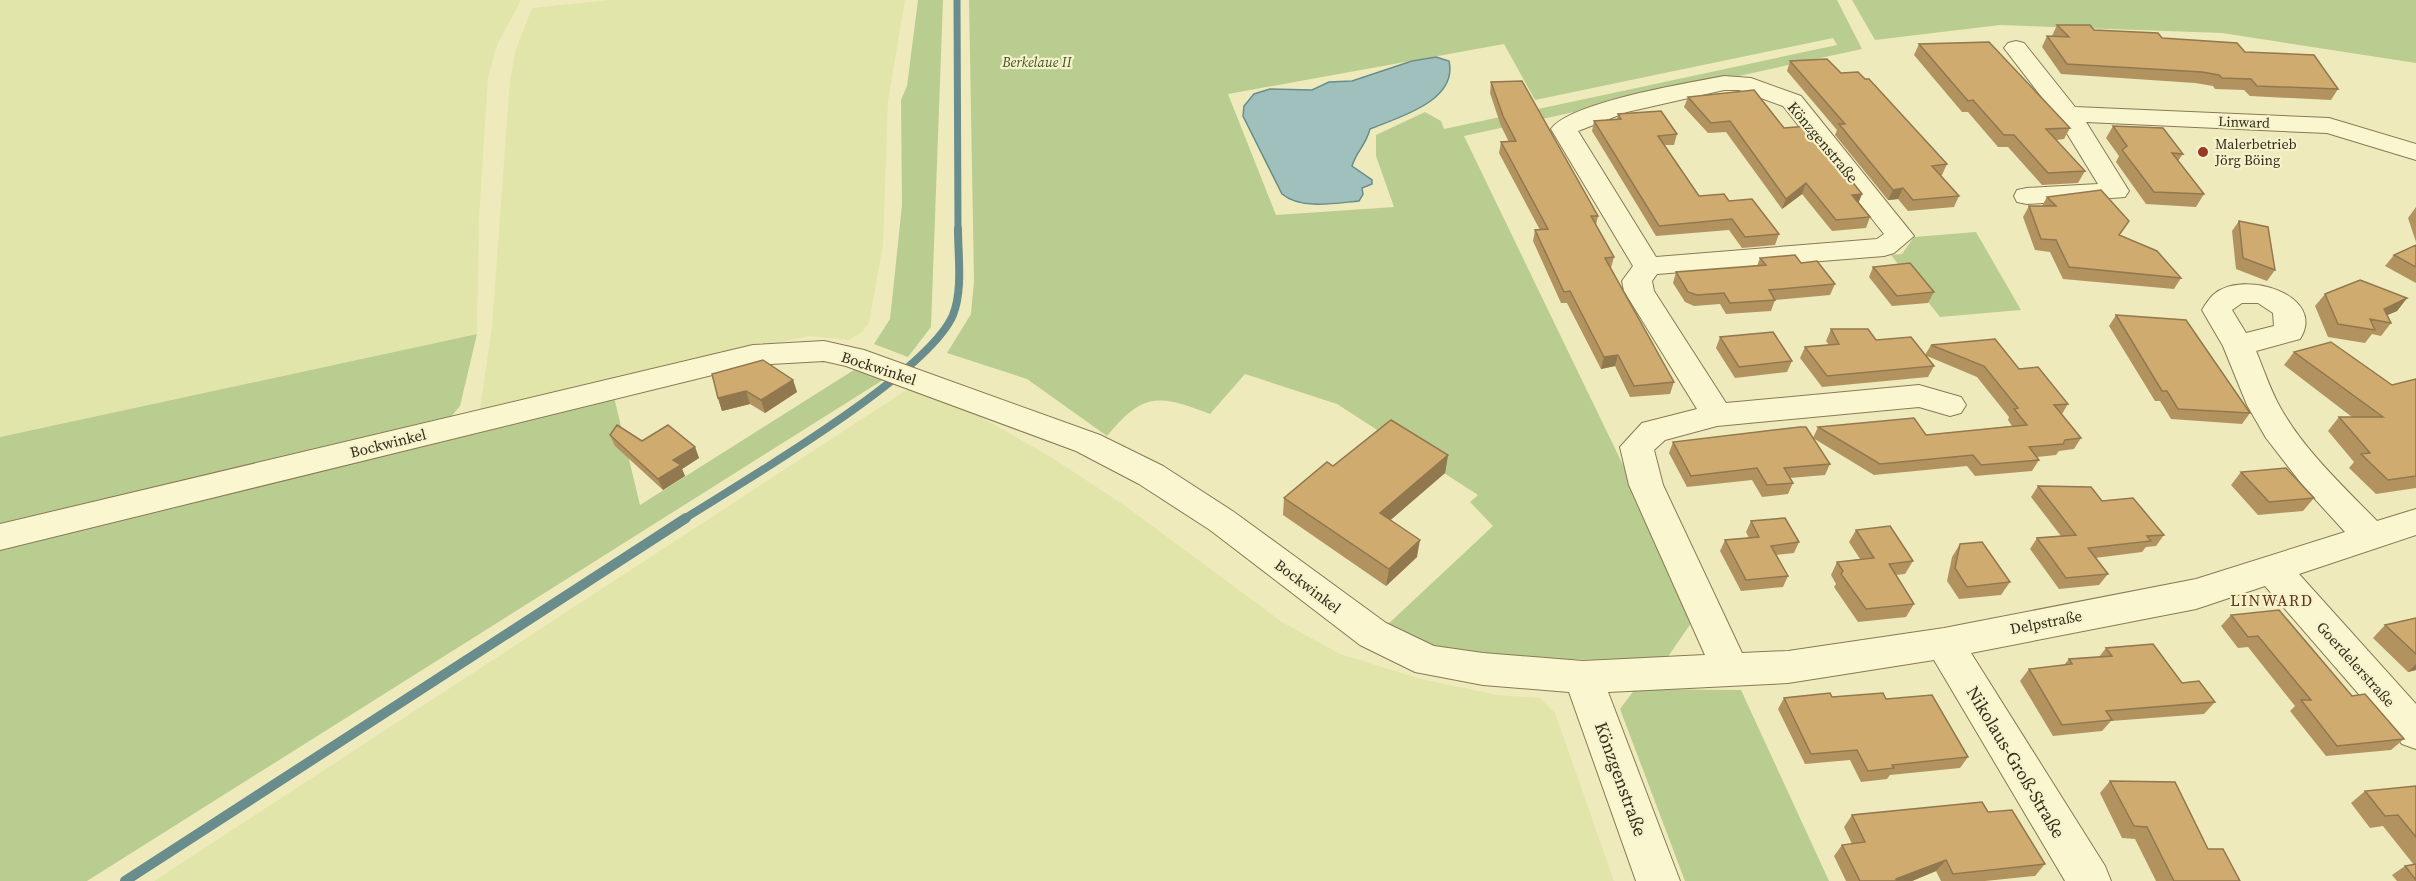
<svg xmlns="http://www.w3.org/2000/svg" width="2416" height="881" viewBox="0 0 2416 881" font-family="'Source Serif 4',serif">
  <rect width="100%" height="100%" fill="#efeabc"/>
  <!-- farmland -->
  <path fill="#e2e5a9" d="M0,0h521l-24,45 -9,32 -9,142 -2,115 -477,103z
    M609,0h296l-17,101 -5,144 -14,78 -7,9 -13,8 -40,-4 -185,41 -145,38 13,-88 18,-248 6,-30 16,-41z
    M914,385l24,7 116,67 70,46 158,117 58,32 81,25 77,16 42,3 15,15 59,168h-1460z"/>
  <!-- green -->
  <path fill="#bacd90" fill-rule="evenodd" d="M918,0h25l-12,327 -23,30 -34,-13 16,-25 3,-28 9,-86 -1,-105 6,-14z
    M969,0h868l25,49 -398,87 232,480 -31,45 -162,-3 -50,-5 -45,-14 -22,-13 107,-100 -23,-24 8,-7 -141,-91 -92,-30 -35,40c-51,-20 -67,-22 -103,22l-80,-57 -80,-26 24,-39 3,-33zM1833,38l4,7 -393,84 -3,-8 -16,-9 -49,23v21l18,51 -118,8 -48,-121 276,-50 31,56z
    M1852,0h564v63l-194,-30 -222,-8 -125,15z
    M1976,232l45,78 -81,7 -49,-62 11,-1 12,-17z
    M477,334l-17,72 -15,18 -445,104v-91z
    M857,368l29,10 -799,503h-87v-331l495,-121 119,-32 26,108z
    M1635,689l106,1 88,191h-144l-65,-172z"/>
  <!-- water -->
  <path fill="#a0c0bd" stroke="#688d8c" stroke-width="1.5" d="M1436,57l13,4c9,40 -50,56 -79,68 -5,18 -13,21 -18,37l20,14v4l-10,4 1,6 -4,7c-23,2 -58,9 -77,-7l-39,-78 1,-10 10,-12 16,-5 42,1 17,-8 23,-1 60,-20z"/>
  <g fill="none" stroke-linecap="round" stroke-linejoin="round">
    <!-- stream-far2 -->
    <path stroke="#688d8c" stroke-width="7" d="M957,0l1,230"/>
    <!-- stream-far1 -->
    <path stroke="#688d8c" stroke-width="8" d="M684,519c60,-38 244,-145 269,-204 10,-25 5,-59 5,-86"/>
    <!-- stream -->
    <path stroke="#688d8c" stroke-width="10" d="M125,881l561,-363"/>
    <!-- minor casing -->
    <g stroke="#877a55" stroke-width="2">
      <path id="minor" d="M2016,41l8,2 51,64 254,11 87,26v16l-89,-27 -241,-11 43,69 -4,6 -98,7 -10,-2 -3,-6 3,-6 10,-2 71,-4 -41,-67 -53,-69 4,-5z
        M1724,76l27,2 50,18 113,140 -20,17 -10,3 -227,18 -5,7 2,10 72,112 193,-18 42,12 5,8 -5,8 -11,3 -31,-9 -202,19 -52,14 -11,10 9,35 79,168 46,-2 156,-23 252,-49 149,-47 -41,-45 -38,-49 -19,-33 -24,-59 -21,-36c3,-5 7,-11 11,-15 29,-27 115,0 87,44l-44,12c8,19 14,38 24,56 24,43 63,79 97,114l39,-12v26l-117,39 117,130v45l-14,-5 -137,-158 -69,23 -225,44 134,213 6,15h-46l-131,-221 -146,23 -180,9 72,189h-44l-67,-189 -86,-7 -68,-13 -55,-27 -150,-115 -71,-46 -63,-33 -230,-85 -22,-5 -71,4 -753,185v-26l753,-179 71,-4 40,9 236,85 63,31 71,46 152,111 48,23 49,7 100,8 122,-6 -76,-170 -9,-38 22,-24 55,-14 -73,-118 -2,-10 11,-15 -82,-137c19,-27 138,-46 173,-53zM1724,90h15l44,16 101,128 -7,5 -221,18 -78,-126 49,-19zM2242,303h16l15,10 1,13 -28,7 -14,-23z"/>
    </g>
    <!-- minor -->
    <use href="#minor" fill="#faf6cf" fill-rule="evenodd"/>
  </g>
  <!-- wall -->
  <path fill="#b29360" d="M2057,25l105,13 83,14 93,37 -7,11 -81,-4 -6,-6 -29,-1 -2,-3 -18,-3 -134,-9 -19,-27 5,-11h5z
    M1919,44l151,84 -6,11 -8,1 29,31 -7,12 -36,2 -34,-38h-10l-30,-35h-6l-48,-57z
    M1790,61l51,12 106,91 -5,11h-2l19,21 -5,11 -46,4 -10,-12 -10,1 -53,-65 2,-5 -50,-59z
    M1491,82l107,134 -2,9 18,32 -3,11 63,114 -4,12 -40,3 -15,-31 -14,3 -34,-66h-6l-28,-62 2,-11h5l-41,-77 2,-11h8l-8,-16 -11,-33z
    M1688,97l96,31 78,66 -4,9 12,14 -4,11 -34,3 -30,-37 -20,15 -56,-77 -18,1 -24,-26z
    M1618,114l59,20 -3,11h-10l35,51 30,5 50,33 -4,11 -33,3 -13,-18 -73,6 -64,-105 2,-10 23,-2z
    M2113,126l70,28 -5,7 26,33 -8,13 -50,-3 -30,-42 3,-6 -13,-18z
    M2047,197l73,38 61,43 -7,11 -111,-10 -13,-27 -15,-2 -12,-33 6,-11h13z
    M2416,207v35l-8,-24z
    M2239,221l36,49 -8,11 -31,-12 -4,-38z
    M2416,245v38l-31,-17 9,-11z
    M1760,258l41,5 34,21 -5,11 -55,5 -4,11 -45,3 -6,-10 -26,2 -9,-4 -12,-19 3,-11 81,-6z
    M1873,267l61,25 -6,11 -36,3 -23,-29z
    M2325,294l82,4 -10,13 -10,4 4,8 -10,13 -9,-2 -7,9 -37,-6 -13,-31z
    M2116,315l134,98 -8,11 -71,-5 -11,-18h-5l-46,-75z
    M1831,329l45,11 49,15 6,-10 88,24 49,35 -6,10 19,24 -7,11 -15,2 -3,4 -19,2 2,3 -7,11 -57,5 -8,-10 -93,9 -61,-37 17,26 -5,11 -35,3 3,5 -5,11 -26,3 -10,-17 -65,7 -18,-34 4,-11 140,-4 5,-11 108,8 86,-9 -4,-6 1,-3 -32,-40 -50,-21 7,10 -6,11 -106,10 -22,-29 5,-11 24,-2 -3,-4z
    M1720,337l72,24 -5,11 -52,6 -19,-30z
    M2294,352l98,33 24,-6v109l-40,6 -27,-26 5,-6 -26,-31 11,-14h13l-68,-52z
    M793,380l4,12 -32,21 -15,-9 -28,7 -4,-13z
    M610,435l32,6 53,6 4,11 -17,11 3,7 -22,14 -48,-44z
    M1448,455l-3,18 -55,47 27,37 -31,29 -103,-71 1,-17 49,-32z
    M2241,472l73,26 -11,13 -45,4 -27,-30z
    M2038,486l64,15 62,34 -8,11 -10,1 -4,5 -47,6 13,16 -9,11 -40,4 -29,-40 7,-11 24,-2 -30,-39z
    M1751,521l48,21 -5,11 -18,2 12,21 -5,11 -42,4 -21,-40 5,-11 24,-2 -3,-6z
    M1856,530l57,31 -8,13 -9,1 18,29 -8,13 -48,5 -24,-35 2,-3 -5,-9 6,-13 23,-3 -11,-17z
    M1960,544l50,38 -9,13 -42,4 -12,-18 5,-24z
    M2231,615l121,81 52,43 -13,11 -65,6 -36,-45 5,-5 -47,-59 -10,1 -17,-22z
    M2416,618v52l-8,2 -35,-34 12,-13z
    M2106,648l76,35 33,19 -11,12 -93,7 -9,10 -49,5 -33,-55 9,-12 35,-4 5,-6 30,-2z
    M1832,697l54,2 82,58 -8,11 -70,7 -3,4 -26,3 -11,-22 -45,4 -27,-55 6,-11z
    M2110,781l98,68 32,32h-84l-21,-42 -13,-1 -22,-45z
    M2416,786v95h-19l-5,-6 13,-9 9,-1 -31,-39 -13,2 -19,-25 14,-12z
    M1988,812l57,52 -10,12 -50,5h-44l-5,-10 -24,10h-66l-12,-25 8,-11 10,-1 -8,-17 8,-12z"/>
  <!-- shaded-wall -->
  <path fill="#91784e" d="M1806,183l-4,11 -20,15 4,-10z
    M1903,188l-5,11 -10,1 5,-10z
    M1862,194l-4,10 -6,-9z
    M2407,298l-10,13 -21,9 8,-11z
    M1618,355l-3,11 -14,3 3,-12z
    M793,380l4,12 -32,21 -4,-13z
    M746,391l4,13 -28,7 -4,-13z
    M695,447l4,11 -17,11 3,7 -22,14 -5,-11 15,-19z
    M1448,455l-3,18 -67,58 2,-18z
    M1420,540l-3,17 -31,29 3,-17z
    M2416,664v6l-8,2z
    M1946,860l-10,11 -24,10h-17l1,-2z"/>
  <!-- building -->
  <path fill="#cfab70" stroke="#91784e" stroke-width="1.5" d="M2057,25h33l4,5 64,3 4,5 75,5 8,9 69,3 24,34 -81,-3 -6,-7 -29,-1 -3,-3 -17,-3 -135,-8 -20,-28 22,1z
    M1989,42l81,86 -24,1 39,42 -37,2 -34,-38h-10l-31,-35 -5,1 -49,-57z
    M1827,59l14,14 17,-1 7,7h4l78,85 -15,2 27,30 -46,4 -10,-12 -10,2 -54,-66h6l-55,-63z
    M1522,81l76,135h-7l23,41 -9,1 69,124 -40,4 -16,-31 -14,2 -34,-66 -6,1 -29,-62 13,-1 -47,-87 15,-1 -13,-25 -12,-34z
    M1754,90l30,38 24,-2 54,68 -10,1 18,22 -34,3 -30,-37 -20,16 -56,-78 -19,2 -23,-26z
    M1661,111l16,23 -19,2 41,60 25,-2 5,7 23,-2 27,35 -34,3 -13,-18 -73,7 -65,-105 27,-2 -3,-5z
    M2113,126l50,2 20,26 -11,-1 32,41 -50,-2 -32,-42 5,-4z
    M2101,190l28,31 -10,14 38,16 24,27 -112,-11 -13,-27 -15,-1 -12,-33h27l-9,-9z
    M2239,221l29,6 7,43 -32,-12z
    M2416,245v22l-22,-12z
    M1795,255l6,8 16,-2 18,23 -66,6 6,10 -45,3 -6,-10 -27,2 -9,-3 -12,-20 90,-7 -6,-7z
    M1910,263l24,29 -37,4 -24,-29z
    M2360,280l47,18 -23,11 7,14 -21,-4 5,11 -37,-6 -13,-30z
    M2116,315l70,5 64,93 -72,-4 -11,-18h-5z
    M1831,329h37l8,11 35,-3 23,29 -107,10 -22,-29 34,-3z
    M1773,332l19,29 -53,6 -19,-30z
    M1995,339l24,30 19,-2 30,37 -14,1 27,33 -16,2 -2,4 -34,3 10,13 -58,5 -8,-10 -93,9 -62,-37 96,-9 12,17 101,-10 -13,-16 4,-1 -34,-42 -53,-21z
    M2331,342l61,43 24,-6v97l-28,4 -27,-26 9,-1 -31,-36h44l-89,-65z
    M763,360l30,20 -32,20 -15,-9 -28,7 -6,-24z
    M1391,420l57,35 -68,58 40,27 -31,29 -105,-71 43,-36 6,4z
    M617,425l25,16 26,-16 27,22 -22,13 8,5 -23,14 -48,-44z
    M1800,427h6l24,37 -46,4 9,15 -26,2 -10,-17 -66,8 -18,-34z
    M2286,468l28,30 -45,4 -28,-30z
    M2038,486l53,1 11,14 31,-3 31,37 -17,1 4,5 -63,7 20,26 -42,4 -29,-40 39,-3z
    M1785,518l14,24 -28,4 17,30 -42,4 -21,-40 34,-3 -8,-16z
    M1890,526l23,35 -24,3 25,40 -48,5 -25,-35 2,-3 -6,-9 37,-4 -18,-28z
    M1982,542l28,40 -43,5 -12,-19 5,-24z
    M2279,610l73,86 13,-2 39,45 -67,7 -36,-46h10l-53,-64 -10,1 -17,-22z
    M2416,618v36l-31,-29z
    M2153,644l29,39 17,-2 16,21 -109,9 6,9 -50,5 -33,-56 43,-5 -3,-5 43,-3 -6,-8z
    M1830,693l2,4 51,-4 3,6 46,-4 36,62 -76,8 2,3 -26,3 -11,-21 -46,4 -27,-56z
    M2110,781l65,1 33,67h15l17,32h-66l-27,-54 -13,-1z
    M2416,786v51l-18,-22 -13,1 -20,-25z
    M1982,802l6,10 24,-2 33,54 -92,10 -7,-14 -50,19 1,2h-37l-18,-36 23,-3 -13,-27z
    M2416,864v16l-11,-14z"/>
  <!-- markers -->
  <circle fill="#983a23" stroke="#f6f3cc" stroke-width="2" cx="2203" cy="152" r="6"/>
  <g text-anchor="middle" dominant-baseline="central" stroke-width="4.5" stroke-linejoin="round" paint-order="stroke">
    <!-- far-park labels -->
    <g font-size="14" font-style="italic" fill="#3c5320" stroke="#f6f3cc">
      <text x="1037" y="62">Berkelaue II</text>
    </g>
    <!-- far-street labels -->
    <g font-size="14" fill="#352d1b" stroke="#f6f3cc">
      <text transform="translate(2244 122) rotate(2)">Linward</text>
    </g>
    <!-- far-poi labels -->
    <g font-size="14" fill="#352d1b" stroke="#f6f3cc" text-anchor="start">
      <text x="2215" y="144">Malerbetrieb<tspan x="2215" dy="16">Jörg Böing</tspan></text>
    </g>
    <!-- street labels -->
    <g font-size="15" fill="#352d1b" stroke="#f6f3cc">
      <text transform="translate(1823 142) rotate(50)">Könzgenstraße</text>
      <text transform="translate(879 368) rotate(18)">Bockwinkel</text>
      <text transform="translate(388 443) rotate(-14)">Bockwinkel</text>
      <text transform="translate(1308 586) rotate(37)">Bockwinkel</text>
      <text transform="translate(2046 622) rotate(-11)">Delpstraße</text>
      <text transform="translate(2356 664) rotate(48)">Goerdelerstraße</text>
    </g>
    <!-- neighbourhood labels -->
    <g font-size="16" letter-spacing="1.5" fill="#643719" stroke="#f6f3cc">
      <text x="2272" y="600">LINWARD</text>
    </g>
    <!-- near-street labels -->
    <g font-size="18" fill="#352d1b" stroke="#f6f3cc">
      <text transform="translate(2016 762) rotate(59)">Nikolaus-Groß-Straße</text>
      <text transform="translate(1621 779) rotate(70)">Könzgenstraße</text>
    </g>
  </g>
</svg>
